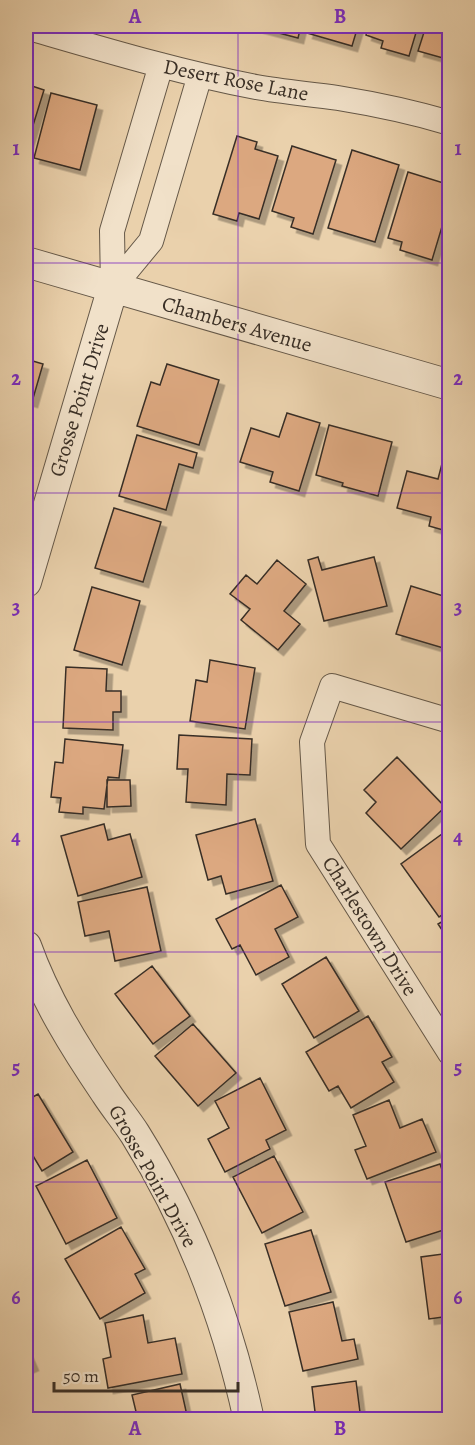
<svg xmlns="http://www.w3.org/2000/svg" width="475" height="1445" viewBox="0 0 475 1445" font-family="Alegreya,serif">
  <defs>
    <filter id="shadow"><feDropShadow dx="5.5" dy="5.5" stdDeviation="0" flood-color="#0004"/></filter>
  </defs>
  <rect width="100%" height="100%" fill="#ead1ac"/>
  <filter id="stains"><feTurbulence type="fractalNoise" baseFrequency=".00333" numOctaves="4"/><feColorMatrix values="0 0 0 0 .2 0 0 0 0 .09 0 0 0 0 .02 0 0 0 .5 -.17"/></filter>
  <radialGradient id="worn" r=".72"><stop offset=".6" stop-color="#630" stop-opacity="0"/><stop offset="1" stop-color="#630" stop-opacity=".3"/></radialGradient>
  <!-- building -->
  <path fill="#dca880" stroke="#392f26" stroke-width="1.5" filter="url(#shadow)" d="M252,26h49l-3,12z
    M310,26h48l-6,20 -45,-13z
    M369,26h49l-9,30 -28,-8 2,-7 -17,-6z
    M426,26h24v34l-32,-9z
    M26,84l18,6 -18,58z
    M51,93l46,12 -17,65 -46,-12z
    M237,136l20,6 -2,7 23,7 -19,63 -20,-6 -2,8 -24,-7z
    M292,146l44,14 -23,74 -22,-7 3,-9 -22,-7z
    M352,150l47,15 -24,77 -47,-14z
    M408,172l42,13v15l-18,60 -32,-10 2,-8 -14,-4z
    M450,235v27l-8,-3z
    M26,359l17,5 -11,38 -6,-2z
    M167,364l52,16 -20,65 -62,-19 14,-44 9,3z
    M287,413l33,10 -21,68 -29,-9 3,-10 -33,-10 11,-34 28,9z
    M329,425l63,17 -14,54 -36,-10 1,-3 -27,-8z
    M137,435l60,18 -4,15 -14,-4 -13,46 -47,-14z
    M444,456l6,2v74l-21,-6 2,-9 -34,-9 10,-37 31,8z
    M114,508l47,14 -18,60 -48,-14z
    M318,557l4,13 52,-13 13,49 -63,15 -16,-61z
    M277,560l29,24 -22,27 16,13 -22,26 -37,-30 9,-11 -20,-15 16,-19 11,9z
    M411,586l39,12v52l-54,-16z
    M92,587l48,14 -18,64 -48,-15z
    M210,660l45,8 -10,61 -55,-8 6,-41 11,2z
    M66,667l41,2 -1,22h15v21h-8v18l-50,-2z
    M179,735l73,4 -2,36 -23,-1 -1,31 -40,-3 2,-33h-11z
    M65,739l58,6 -4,33 -11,-1 -4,32 -21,-2v7l-24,-2 2,-14 -10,-1 4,-35 8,1z
    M397,757l48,50 -44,42 -35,-36 10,-11 -12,-12z
    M107,780h23l1,26 -24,1z
    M255,819l18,62 -47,13 -5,-18 -13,4 -12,-45z
    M104,824l4,16 22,-6 12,43 -64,19 -17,-60z
    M442,834l8,10v65l-11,8 -38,-53z
    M281,885l17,32 -23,12 14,28 -33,18 -16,-30 -8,4 -16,-30z
    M147,887l14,64 -46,10 -6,-30 -24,5 -7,-34z
    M450,917v25l-12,-18z
    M326,957l33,54 -45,27 -32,-54z
    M152,966l38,50 -37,28 -38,-50z
    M368,1016l24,41 -10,5 12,20 -43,26 -13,-22 -9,5 -23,-39z
    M193,1024l43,49 -38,33 -43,-50z
    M260,1078l26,52 -20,10 4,9 -45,23 -17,-33 21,-11 -14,-27z
    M38,1094l35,58 -31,19 -16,-27v-43z
    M389,1100l11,28 22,-9 14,33 -69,27 -12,-29 11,-4 -13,-31z
    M274,1156l29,56 -41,21 -29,-56z
    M87,1160l30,58 -51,26 -30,-58z
    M440,1164l10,28v36l-44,14 -21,-60z
    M121,1227l24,42 -10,5 10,19 -45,26 -35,-60z
    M311,1230l20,62 -46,14 -20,-62z
    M450,1253v63l-21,3 -8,-62z
    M333,1302l9,39 12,-2 4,20 -55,12 -14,-59z
    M143,1315l5,28 27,-5 7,36 -74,14 -5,-29 8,-2 -6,-34z
    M450,1325v38l-6,-37z
    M26,1349l7,16 -7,3z
    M356,1381l5,39h-45l-4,-33z
    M180,1384l8,36h-50l-6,-25z
    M45,1415l1,5h-20v-2z"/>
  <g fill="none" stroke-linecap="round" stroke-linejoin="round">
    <!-- minor casing -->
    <g stroke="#655848" stroke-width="26">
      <path id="minor" d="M26,27c76,22 152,45 230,60 27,5 55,7 82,11 37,6 75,14 112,25
        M113,287l38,-46 49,-166
        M113,287l-1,-56 49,-166
        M450,721l-118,-35 -20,56 6,102 132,209"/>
    </g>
    <!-- tertiary casing -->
    <g stroke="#655848" stroke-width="32">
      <path id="tertiary" d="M26,262l424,123
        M26,582l87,-295
        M26,946c19,53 48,100 80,147 9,14 20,27 29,41 55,88 92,184 114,286"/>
    </g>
    <!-- minor -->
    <use href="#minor" stroke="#f1e1c9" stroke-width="24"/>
    <!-- tertiary -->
    <use href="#tertiary" stroke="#f1e1c9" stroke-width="30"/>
  </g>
  <!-- grid -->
  <path fill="none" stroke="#7b2cbf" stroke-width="1.5" stroke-opacity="0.55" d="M238,26v1394M26,263h424M26,493h424M26,722h424M26,952h424M26,1182h424"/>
  <g text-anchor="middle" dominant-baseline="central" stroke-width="4.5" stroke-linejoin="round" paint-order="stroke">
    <!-- street labels -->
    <g font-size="21" fill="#392f26" stroke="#f1e1c9">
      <text transform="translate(236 80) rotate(11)">Desert Rose Lane</text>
      <text transform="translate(237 324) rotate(16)">Chambers Avenue</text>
      <text transform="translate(79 400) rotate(-73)">Grosse Point Drive</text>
      <text transform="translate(370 926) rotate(58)">Charlestown Drive</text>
      <text transform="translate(153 1176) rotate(61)">Grosse Point Drive</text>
    </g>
  </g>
  <!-- margin -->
  <rect width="475" height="1445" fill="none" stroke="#ead1ac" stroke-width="66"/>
  <!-- scale -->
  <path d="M54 1382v9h184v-9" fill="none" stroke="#392f26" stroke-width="3"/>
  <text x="63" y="1382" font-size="18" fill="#392f26" stroke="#f1e1c9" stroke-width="4.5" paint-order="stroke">50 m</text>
  <rect x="33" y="33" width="409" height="1379" fill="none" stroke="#7b2cbf" stroke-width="2"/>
  <g font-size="20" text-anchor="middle" font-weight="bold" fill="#7b2cbf">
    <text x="135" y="23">A</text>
    <text x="340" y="23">B</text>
    <text x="16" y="155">1</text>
    <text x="458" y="155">1</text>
    <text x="16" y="385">2</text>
    <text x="458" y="385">2</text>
    <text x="16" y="614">3</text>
    <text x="458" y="614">3</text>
    <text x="16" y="844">4</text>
    <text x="458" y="844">4</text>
    <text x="16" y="1074">5</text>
    <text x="458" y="1074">5</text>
    <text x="16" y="1304">6</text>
    <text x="458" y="1304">6</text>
    <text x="135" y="1435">A</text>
    <text x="340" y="1435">B</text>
  </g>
  <rect width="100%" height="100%" filter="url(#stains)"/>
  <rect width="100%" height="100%" fill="url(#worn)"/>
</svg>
